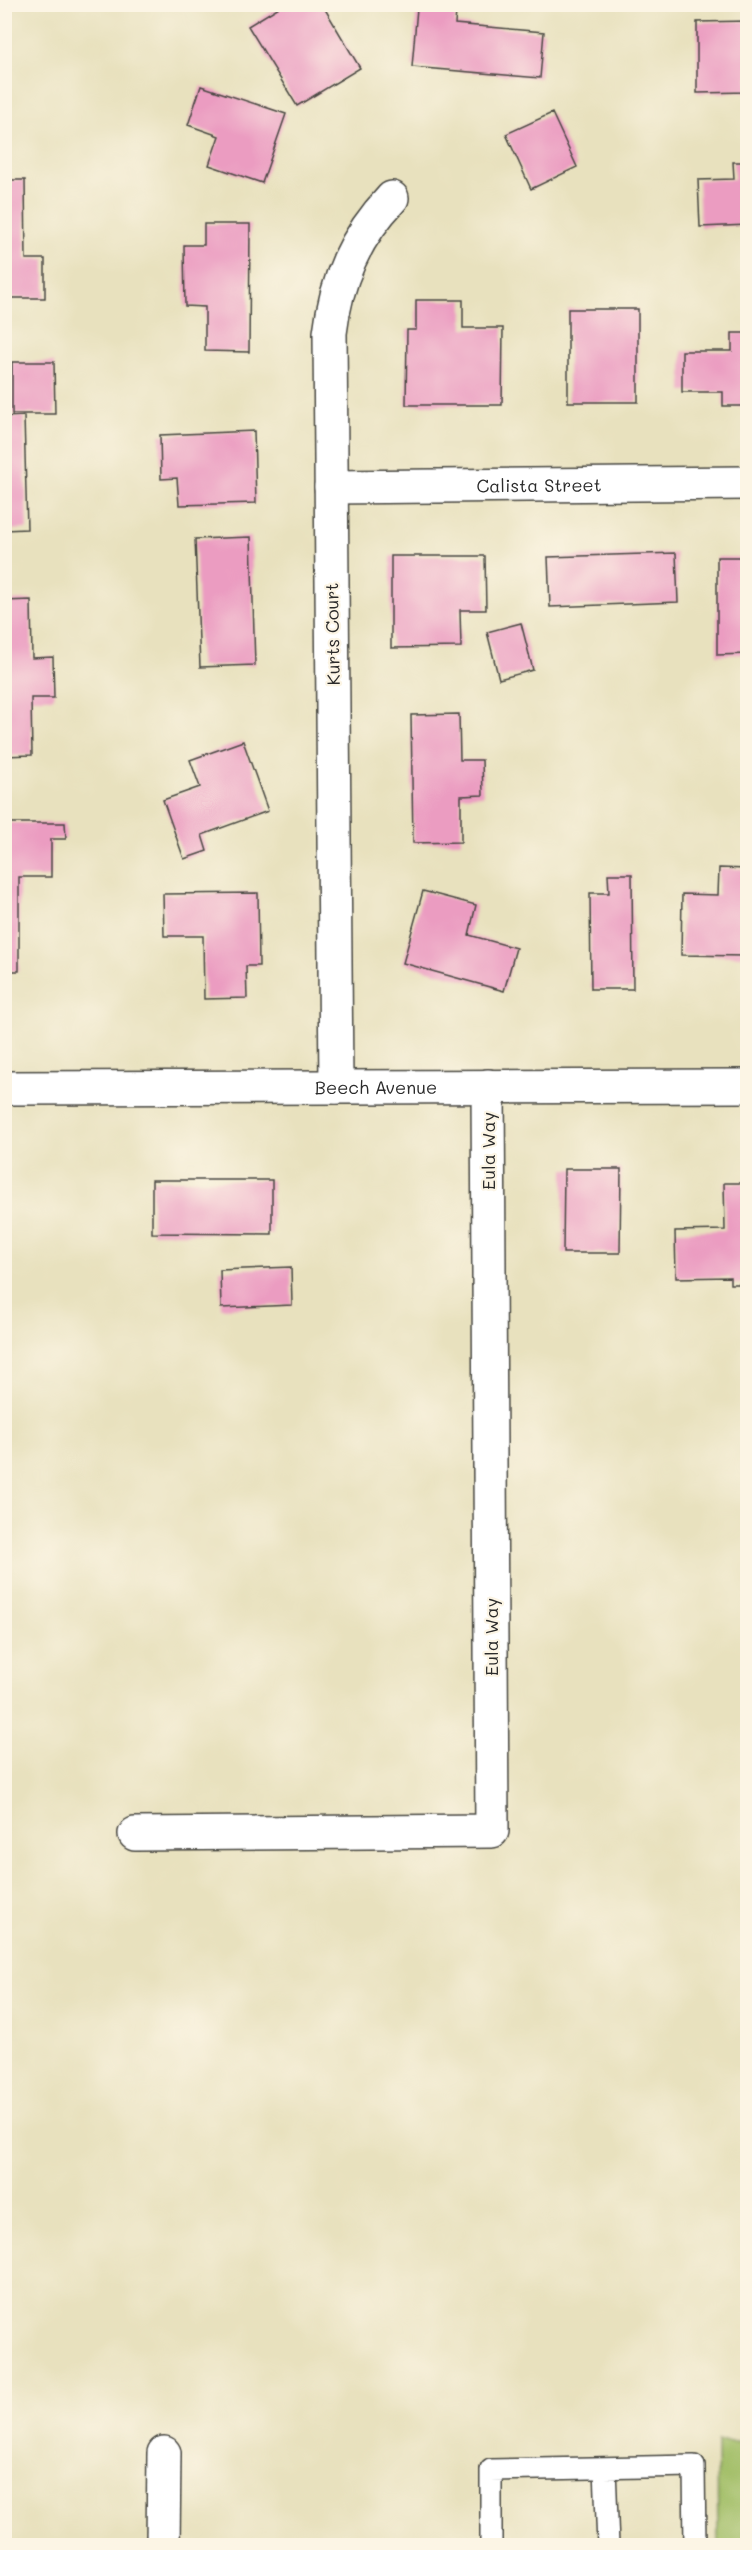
<svg xmlns="http://www.w3.org/2000/svg" width="752" height="2550" viewBox="0 0 752 2550" font-family="Mali,sans-serif">
  <rect width="100%" height="100%" fill="#fcf5e5"/>
  <filter id="ink" filterUnits="userSpaceOnUse"><feTurbulence type="fractalNoise" baseFrequency=".0167" numOctaves="2"/><feDisplacementMap in="SourceGraphic" scale="12" xChannelSelector="R" yChannelSelector="G"/><feConvolveMatrix kernelMatrix="1 2 1 2 8 2 1 2 1" color-interpolation-filters="sRGB"/></filter>
  <filter id="wash" filterUnits="userSpaceOnUse"><feTurbulence type="fractalNoise" baseFrequency=".008" numOctaves="4" result="noise"/><feDisplacementMap in="SourceGraphic" scale="24" xChannelSelector="R" yChannelSelector="G"/><feGaussianBlur stdDeviation="1.35" result="paint"/><feColorMatrix in="noise" values="0 0 0 0 0 0 0 0 0 0 0 0 0 0 0 0 0 1.4 0 .05"/><feComposite in="paint" operator="in"/></filter>
  <g filter="url(#wash)">
    <rect width="100%" height="100%" fill="#e8e1be"/>
    <!-- green -->
    <path fill="#a1be66" stroke="#667448" stroke-width="1.5" d="M717,2442h30v103h-29z"/>
    <g id="blocks">
      <!-- building -->
      <path fill="#eb9cc1" d="M284,4h38l38,64 -63,38 -49,-80z
        M417,8l39,3 -1,13 89,8 -4,46 -128,-11z
        M748,21v71l-51,1v-71z
        M201,86l85,28 -24,69 -53,-18 10,-29 -31,-11z
        M552,113l25,54 -46,22 -25,-55z
        M733,162h15v63l-48,2 -2,-47 36,-1z
        M4,180h21l1,79h19v39h-41z
        M204,224h46l-1,128 -44,-1v-44l-20,-1 -1,-61h20z
        M416,300h47v28h40l-1,77h-96l1,-75h9z
        M568,309h70v93h-70z
        M732,333h16v73h-25v-14h-41v-41h50z
        M12,362h42l1,52h-43z
        M24,416l3,113 -23,1v-113z
        M254,431l2,72 -77,2 -2,-27 -16,1 -1,-44z
        M251,537l4,128 -55,2 -5,-128z
        M676,553l2,49 -128,5 -2,-50z
        M391,556h94l1,54h-26l1,37 -70,1z
        M717,557h31v97l-31,1z
        M31,600l1,58 21,-1 1,41h-23l1,57 -28,1v-155z
        M521,623l12,47 -34,9 -12,-47z
        M459,714l1,46h22l1,35 -22,1v46l-48,1 -2,-128z
        M243,741l25,70 -66,24 5,16 -23,8 -21,-59 37,-13 -10,-27z
        M4,823h61l1,16h-15v38h-32v94h-15z
        M719,868l29,1 -3,87 -64,-1 1,-61 36,1z
        M608,874h24l1,115h-42l-1,-96h19z
        M423,891l53,14 -7,30 47,13 -12,43 -101,-28z
        M258,893l1,73h-13l1,32 -43,1 -1,-63h-39l-1,-42z
        M564,1169h57l-1,84h-57z
        M152,1180h120v54l-120,-1z
        M724,1183h24v101h-18v-7l-54,1 -1,-47 50,-1z
        M291,1267l1,38 -71,3 -1,-38z"/>
    </g>
  </g>
  <g filter="url(#ink)">
    <use href="#blocks" fill-opacity="0" stroke="#474641" stroke-width="1.5"/>
    <g fill="none" stroke-linecap="round" stroke-linejoin="round">
      <!-- service casing -->
      <g stroke="#474641" stroke-width="24">
        <path id="service" d="M605,2468l3,78
          M491,2546v-76l203,-4 1,80"/>
      </g>
      <!-- minor casing -->
      <g stroke="#474641" stroke-width="36">
        <g id="minor">
          <path id="s1" d="M331,487l417,-4"/>
          <path d="M336,1087l-6,-754c6,-53 25,-96 62,-135"/>
          <path d="M135,1834l357,-3 -4,-745"/>
          <path d="M163,2546l1,-93"/>
        </g>
      </g>
      <!-- tertiary casing -->
      <g stroke="#474641" stroke-width="36">
        <g id="tertiary">
          <path id="s2" d="M4,1088l744,-2"/>
        </g>
      </g>
      <!-- service -->
      <use href="#service" stroke="#fff" stroke-width="21"/>
      <!-- minor -->
      <use href="#minor" stroke="#fff" stroke-width="33"/>
      <!-- tertiary -->
      <use href="#tertiary" stroke="#fff" stroke-width="33"/>
    </g>
  </g>
  <g text-anchor="middle" dominant-baseline="central" stroke-width="4.5" stroke-linejoin="round" paint-order="stroke">
    <!-- street labels -->
    <g font-size="18" fill="#2b2b2b" stroke="#fcf5e5">
      <text stroke="none"><textPath href="#s1" startOffset="208">Calista Street</textPath></text>
      <text transform="translate(332 634) rotate(-91)">Kurts Court</text>
      <text stroke="none"><textPath href="#s2" startOffset="372">Beech Avenue</textPath></text>
      <text transform="translate(488 1151) rotate(-90)">Eula Way</text>
      <text transform="translate(491 1637) rotate(-90)">Eula Way</text>
    </g>
  </g>
  <!-- margin -->
  <rect width="752" height="2550" fill="none" stroke="#fcf5e5" stroke-width="24"/>
</svg>
